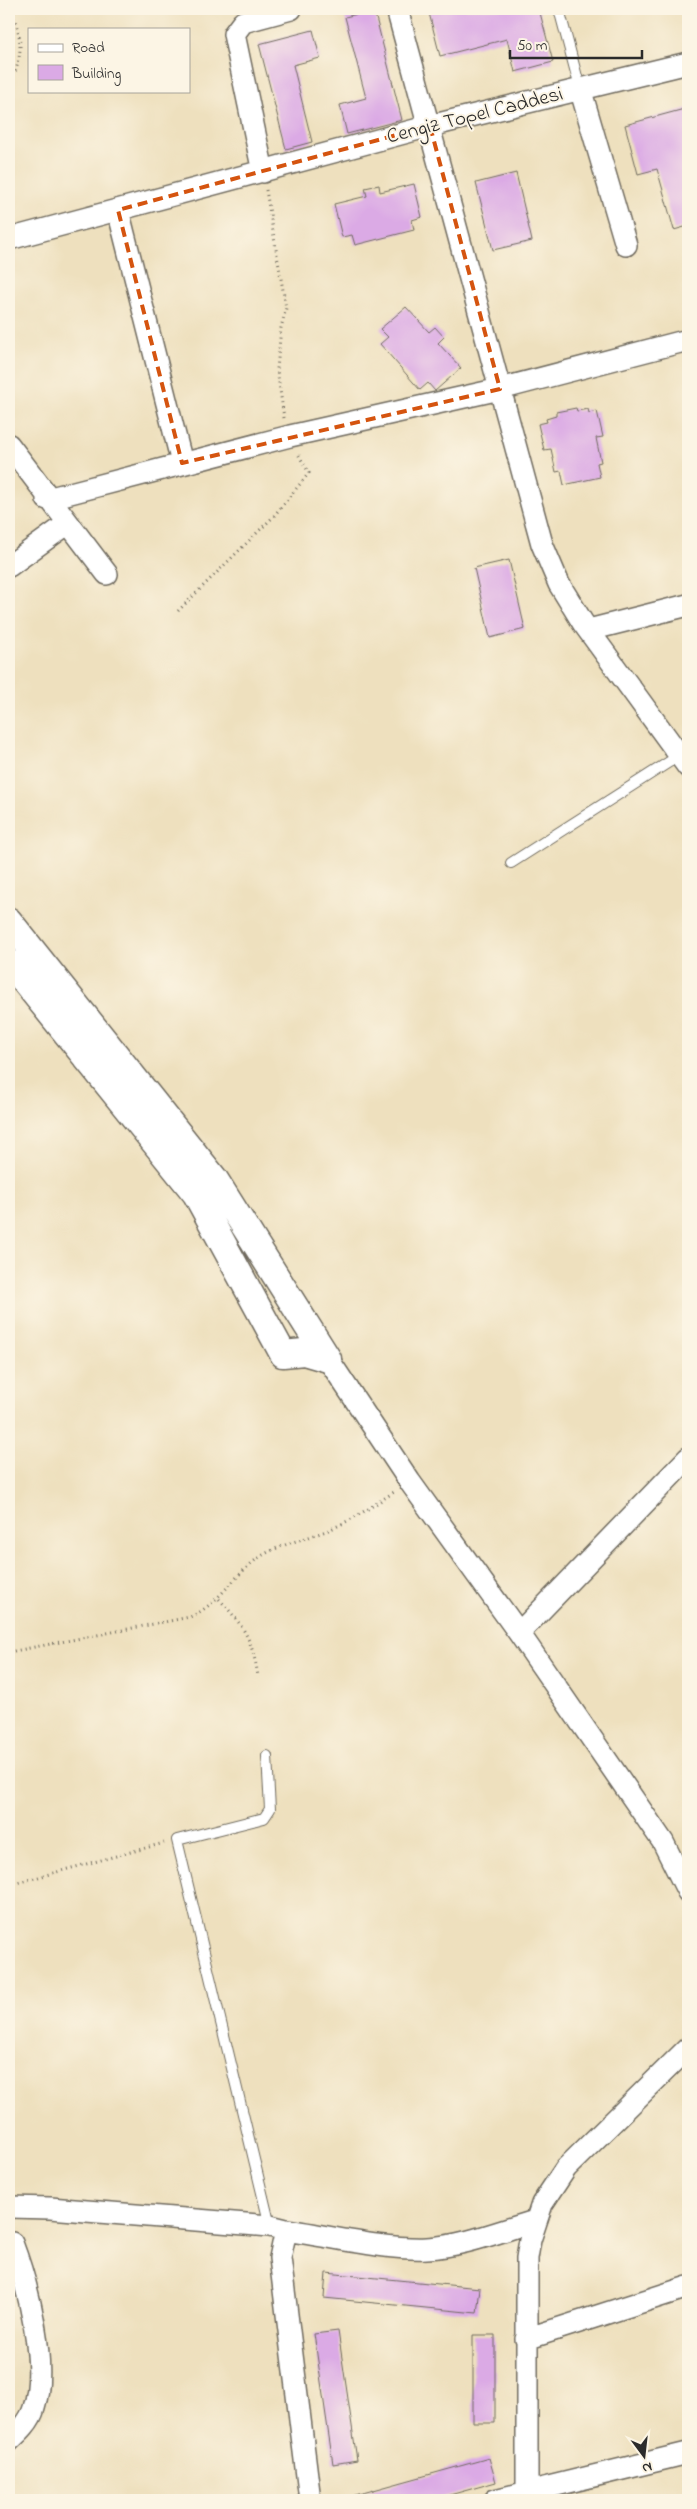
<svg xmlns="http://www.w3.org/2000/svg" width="697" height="2509" viewBox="0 0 697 2509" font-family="'Indie Flower',sans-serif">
  <rect width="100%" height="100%" fill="#fcf5e5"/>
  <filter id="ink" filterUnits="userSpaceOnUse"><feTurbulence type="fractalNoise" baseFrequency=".02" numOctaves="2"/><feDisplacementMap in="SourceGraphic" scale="10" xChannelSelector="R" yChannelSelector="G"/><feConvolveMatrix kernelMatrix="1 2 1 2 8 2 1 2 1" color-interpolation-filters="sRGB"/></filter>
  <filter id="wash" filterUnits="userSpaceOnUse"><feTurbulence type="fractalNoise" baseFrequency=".0096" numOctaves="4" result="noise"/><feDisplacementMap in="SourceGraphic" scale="20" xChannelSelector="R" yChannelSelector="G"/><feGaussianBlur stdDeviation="1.12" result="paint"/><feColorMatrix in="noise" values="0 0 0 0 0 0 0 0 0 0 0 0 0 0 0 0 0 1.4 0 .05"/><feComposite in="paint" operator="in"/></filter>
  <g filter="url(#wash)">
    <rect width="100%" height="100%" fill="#eee0be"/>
    <g id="blocks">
      <!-- building -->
      <path fill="#dbaae5" d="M428,9h111l14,53 -38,10 -8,-33 -67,17z
        M374,10l28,110 -55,14 -7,-29 26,-7 -21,-81z
        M313,30l7,28 -27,7 19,77 -26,7 -27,-105z
        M688,108v118l-14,4 -17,-61 -19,5 -13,-49z
        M516,173l16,68 -39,9 -17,-67z
        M414,184l8,33 -10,3 2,10 -59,15 -3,-10 -10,2 -8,-33 33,-8 -2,-8 14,-3 1,7z
        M406,307l23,25 6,-5 9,10 -6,6 23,25 -26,23 -7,-8 -8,7 -40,-46 8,-7 -8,-8z
        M576,408l1,3 11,-2 1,4 8,-2 6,26 -7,1 5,24 -4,1 3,14 -36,8 -3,-14 -5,1 -5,-23 -7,1 -6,-26 9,-2 -1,-3 10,-3v-4z
        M509,560l16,69 -35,9 -16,-70z
        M326,2273l154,15 -3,25 -153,-15z
        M338,2331l19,129 -24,4 -19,-130z
        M473,2335h22v88h-22z
        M489,2458l7,24 -64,18h-80v-4z"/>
    </g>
  </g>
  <g filter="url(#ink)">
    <use href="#blocks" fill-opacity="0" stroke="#6f6a5e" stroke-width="1"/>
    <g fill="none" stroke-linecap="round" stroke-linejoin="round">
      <!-- service casing -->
      <g stroke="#6f6a5e" stroke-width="12">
        <path id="service" d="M559,9l21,79
          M511,863l169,-108
          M267,1756l3,53 -6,9 -87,22 93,386"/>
      </g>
      <!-- minor casing -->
      <g stroke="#6f6a5e" stroke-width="24">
        <path id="minor" d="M397,9l103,380 188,-49
          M580,88l46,157
          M263,172l-29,-138 9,-12 48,-13
          M118,210l64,253
          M9,239l421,-113 258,-63
          M9,445l98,129
          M47,499l243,-63 210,-47 42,155 17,40 24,39 105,144
          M9,566l58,-42
          M589,630l99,-25
          M328,1359l82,123 109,151 144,209 25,50
          M519,1633l169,-175
          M9,2207l41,1 220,18 16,4
          M526,2339l162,-52
          M9,2441c10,-9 21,-19 25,-33 14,-44 -6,-123 -22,-165
          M310,2500l-30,-242 6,-28c42,6 100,20 141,18 37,-2 73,-17 108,-27
          M495,2500l193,-47
          M527,2500v-242l3,-18 12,-36 24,-36 122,-120"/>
      </g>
      <!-- tertiary casing -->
      <g stroke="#6f6a5e" stroke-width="29">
        <path id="tertiary" d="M9,921l205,257 114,181
          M9,962l187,232 87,160 21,-2 24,7"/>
      </g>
      <!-- path -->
      <path stroke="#6f6a5e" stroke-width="3" stroke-dasharray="1 4" stroke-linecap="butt" d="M9,85c15,-28 14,-48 1,-76
        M266,190l20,118 -5,20 -4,41 7,49
        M178,611l95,-94 36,-44 -12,-21
        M219,1599c25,27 33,40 39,77
        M9,1652l181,-35c31,-14 45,-45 73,-62 21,-12 46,-17 68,-26 23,-10 43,-24 63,-37
        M9,1885l155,-42"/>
      <!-- service -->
      <use href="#service" stroke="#fff" stroke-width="10"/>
      <!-- minor -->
      <use href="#minor" stroke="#fff" stroke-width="21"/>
      <!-- tertiary -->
      <use href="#tertiary" stroke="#fff" stroke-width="26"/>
    </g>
  </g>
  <!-- marked area -->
  <path fill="none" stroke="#d5540f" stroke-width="4" stroke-dasharray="10 6" stroke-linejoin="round" d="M430,126l70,263 -318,74 -64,-253z"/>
  <g text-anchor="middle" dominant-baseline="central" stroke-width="4" stroke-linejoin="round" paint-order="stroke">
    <!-- street labels -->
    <g font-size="21" fill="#2b2b2b" stroke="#fcf5e5">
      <text transform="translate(475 116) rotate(-14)">Cengiz Topel Caddesi</text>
    </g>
  </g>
  <!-- margin -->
  <rect width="697" height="2509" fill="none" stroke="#fcf5e5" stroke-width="30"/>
  <!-- legend -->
  <rect x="28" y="28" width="162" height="65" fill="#fcf5e5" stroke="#a8a49b"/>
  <rect x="38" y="44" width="25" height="8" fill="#ffffff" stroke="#a8a49b"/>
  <text x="72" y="52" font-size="15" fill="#2b2b2b">Road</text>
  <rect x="38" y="65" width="25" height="15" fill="#dbaae5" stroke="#a8a49b"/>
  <text x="72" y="78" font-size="15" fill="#2b2b2b">Building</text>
  <!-- north arrow -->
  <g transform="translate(644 2456) rotate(165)" stroke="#fcf5e5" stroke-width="4" paint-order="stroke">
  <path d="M0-4L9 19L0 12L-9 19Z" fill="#2b2b2b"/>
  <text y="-8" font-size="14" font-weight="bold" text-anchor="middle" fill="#2b2b2b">N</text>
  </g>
  <!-- scale -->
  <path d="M510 50v8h132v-8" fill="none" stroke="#2b2b2b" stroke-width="2.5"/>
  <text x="517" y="50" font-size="15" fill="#2b2b2b" stroke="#fcf5e5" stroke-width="4" paint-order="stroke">50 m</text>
</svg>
